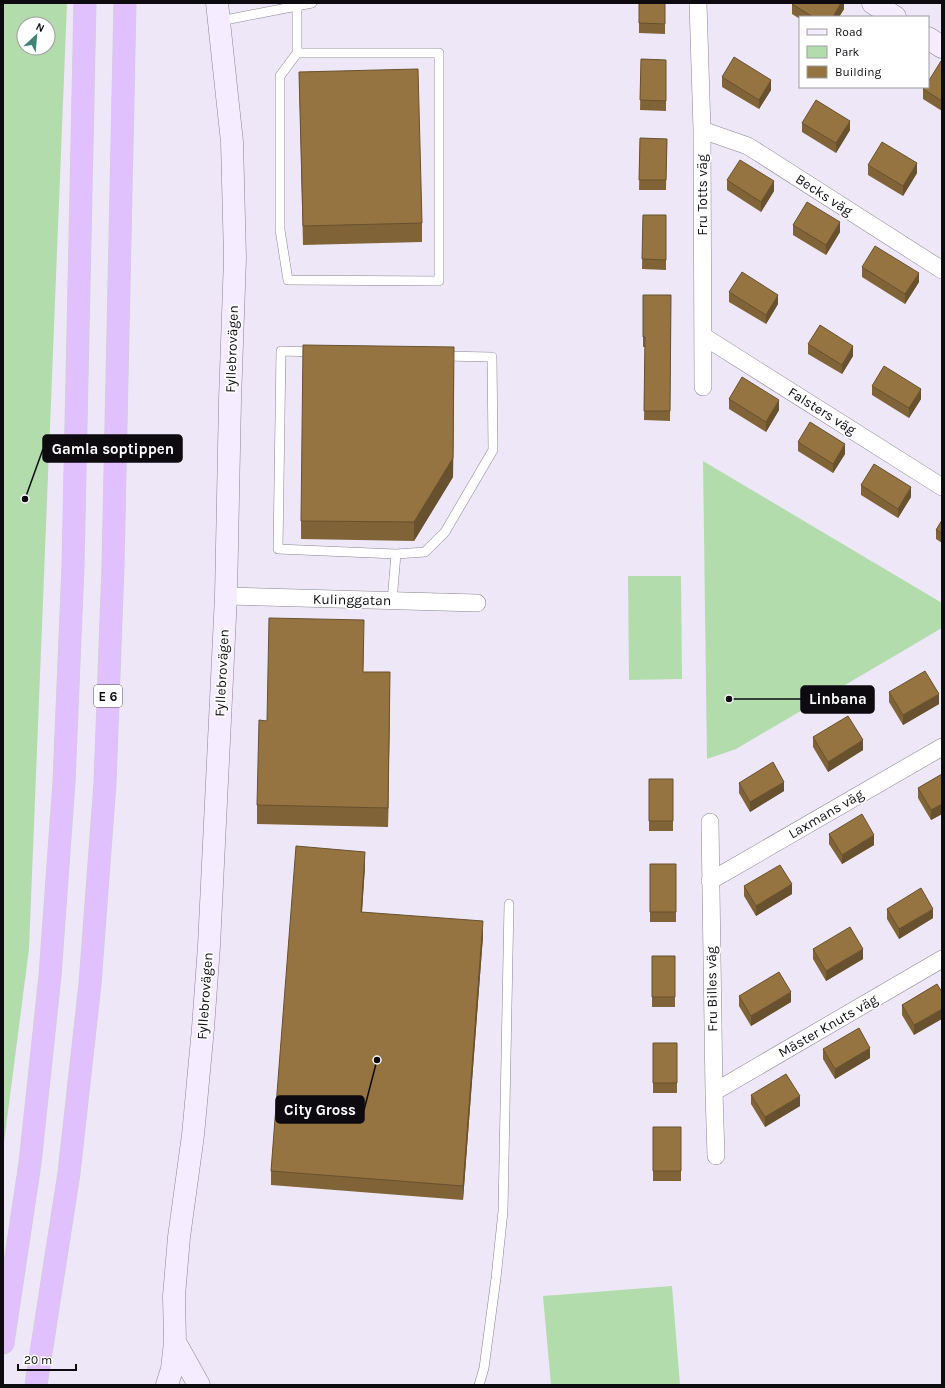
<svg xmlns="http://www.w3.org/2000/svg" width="945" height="1388" viewBox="0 0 945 1388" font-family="Karla,sans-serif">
  <rect width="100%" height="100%" fill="#eee7f7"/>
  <!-- green -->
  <path fill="#b3dcad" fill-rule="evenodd" d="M3,3h64l-38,946 -26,201zM24,24h24v24h-24z
    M703,461l239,142v25l-206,121 -29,10z
    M628,576h53l1,103 -53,1z
    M672,1286l8,99h-129l-8,-89z"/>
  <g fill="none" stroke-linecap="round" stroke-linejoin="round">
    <!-- lane casing -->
    <g stroke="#8a8492" stroke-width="10">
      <path id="lane" d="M220,21l92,-18
        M297,53h142v228l-151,-1 -8,-50v-154l17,-23v-47
        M315,352l-34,-1 -3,198 118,5
        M392,601l4,-47 29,-2 20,-20 48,-82 -1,-93 -49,-1
        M479,1385l5,-17 12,-90 7,-67 6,-307"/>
    </g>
    <!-- street casing -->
    <g stroke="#8a8492" stroke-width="18">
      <path id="street" d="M698,3l4,127 1,257
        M702,130l46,16 194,124
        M703,336l239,151
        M226,596l251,7
        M710,822l4,270 2,64
        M710,881l232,-134
        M714,1092l228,-133"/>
    </g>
    <!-- secondary casing -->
    <g stroke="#8a8492" stroke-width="23">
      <path id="secondary" d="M873,3l22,14
        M928,38l14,9
        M175,1342l24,43
        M167,1385l5,-16 3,-27 -1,-46 5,-59 14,-102 10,-107 6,-82 17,-350 4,-196 5,-142 -3,-116 -15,-139"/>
    </g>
    <!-- highway casing -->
    <g stroke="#cfcecf" stroke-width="23">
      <path id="highway" d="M3,1343l27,-180 20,-187 14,-194 9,-216 12,-563
        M36,1385l33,-212 21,-189 15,-201 8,-217 12,-563"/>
    </g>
    <!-- lane -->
    <use href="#lane" stroke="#fff" stroke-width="9"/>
    <!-- street -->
    <use href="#street" stroke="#fff" stroke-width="17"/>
    <!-- secondary -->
    <use href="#secondary" stroke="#f6ecff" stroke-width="22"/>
    <!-- highway -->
    <use href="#highway" stroke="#e0c1fe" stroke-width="22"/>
  </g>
  <!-- wall -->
  <path fill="#806438" d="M639,3h26v31l-26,-1z
    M844,3v6l-5,8h-39v2l-8,-5v-10z
    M641,59l25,1v51l-26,-1z
    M942,62v49l-19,-12v-10z
    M299,72l123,151v19l-119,3z
    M722,77l49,13 -12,19 -37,-22z
    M802,123l48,7 -14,23 -34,-21z
    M640,138l27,1 -1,51h-27z
    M868,165l49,8 -14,23 -35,-21z
    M727,180l47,11 -13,21 -34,-22z
    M643,215h23v55l-24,-1z
    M793,225l47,7 -14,23 -33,-20z
    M862,267l57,15 -14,22 -43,-27z
    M729,292l49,12 -12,20 -37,-22z
    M643,295h28l-1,126 -26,-1 1,-73h-2z
    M808,344l45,12 -11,18 -34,-20z
    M454,366l-1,111 -39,64 -113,-2v-18z
    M872,386l49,13 -12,19 -37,-23z
    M729,399l50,11 -13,22 -37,-23z
    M798,442l47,12 -12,19 -35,-22z
    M861,485l50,12 -13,21 -37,-23z
    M942,520v23l-6,-4v-9z
    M364,639l-1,33 27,19 -2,136 -131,-3v-19l10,-84z
    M889,692l50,12 -36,21 -14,-23z
    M813,737l50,13 -35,22 -15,-25z
    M942,774v40l-11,6 -13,-22v-10z
    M649,779h24v52h-24z
    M739,783l45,8 -34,21 -11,-19z
    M829,834l45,11 -32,19 -13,-20z
    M650,864h26v58h-26z
    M365,866l-3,46 121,24 -20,264 -192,-15v-14z
    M744,886l48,8 -36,22 -12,-20z
    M887,909l46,9 -34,21 -12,-20z
    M813,949l50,10 -37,22 -13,-22z
    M652,956h23v51h-23z
    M937,984l-23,51 -12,-20v-10z
    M739,996l52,6 -40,24 -12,-20z
    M653,1043h24v50h-24z
    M823,1049l47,9 -35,21 -12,-20z
    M751,1095l49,11 -35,21 -14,-23z
    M653,1127h28v54h-28z"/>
  <!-- shaded-wall -->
  <path fill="#68512e" d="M841,3h3v6l-5,8h-6z
    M771,80v10l-12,19v-9z
    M850,121v9l-14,23v-10z
    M917,163v10l-14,23v-10z
    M774,181v10l-13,21v-10z
    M840,222v10l-14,23v-10z
    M919,273v9l-14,22v-10z
    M778,295v9l-12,20v-9z
    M853,346v10l-11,18v-9z
    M454,366l-1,111 -39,64v-19z
    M921,389v10l-12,19v-10z
    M779,400v10l-13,22v-10z
    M845,444v10l-12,19v-9z
    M911,487v10l-13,21v-9z
    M390,672v19l-2,136v-19z
    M939,694v10l-36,21v-10z
    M863,740v10l-35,22v-10z
    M784,782v9l-34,21v-10z
    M942,804v10l-11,6v-10z
    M874,835v10l-32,19v-9z
    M365,852v14l-4,60v-14z
    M792,884v10l-36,22v-10z
    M933,909v9l-34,21v-10z
    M483,921v15l-20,264v-14z
    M863,949v10l-37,22v-10z
    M791,992v10l-40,24v-10z
    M942,1009v10l-28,16v-10z
    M870,1048v10l-35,21v-10z
    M800,1096v10l-35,21v-10z"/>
  <!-- building -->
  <path fill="#957441" stroke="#68512e" d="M639,3h26v21l-26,-1z
    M792,3h49l-8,14h-20l-21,-13z
    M734,57l37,23 -12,20 -37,-23z
    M641,59l25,1v41l-26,-1z
    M941,61l1,1v39l-19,-12 2,-2h3v-5z
    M418,69l4,154 -119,3 -4,-154z
    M816,100l34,21 -14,22 -34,-20z
    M640,138l27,1 -1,41h-27z
    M882,142l35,21 -14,23 -35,-21z
    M740,160l34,21 -13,21 -34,-22z
    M807,202l33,20 -14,23 -33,-20z
    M643,215h23v45l-24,-1z
    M875,246l44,27 -14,21 -43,-27z
    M742,272l36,23 -12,20 -37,-23z
    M643,295h28l-1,116h-26l1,-74h-2z
    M820,325l33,21 -11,19 -34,-21z
    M303,345l151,2 -1,111 -39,64 -113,-1z
    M884,366l37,23 -12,19 -37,-22z
    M742,377l37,23 -13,22 -37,-23z
    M810,422l35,22 -12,20 -35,-22z
    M874,464l37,23 -13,22 -37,-24z
    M942,520v13l-6,-3z
    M269,618l95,2 -1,52h27l-2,136 -131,-3 2,-85 8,1z
    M925,671l14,23 -36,21 -14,-23z
    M848,716l15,24 -35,22 -15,-25z
    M773,762l11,20 -34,20 -11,-19z
    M942,774v30l-11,6 -13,-22z
    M649,779h24v42h-24z
    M862,814l12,21 -32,20 -13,-21z
    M296,846l69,6 -4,60 122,9 -20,265 -192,-15z
    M650,864h26v48h-26z
    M780,865l12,19 -36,22 -12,-20z
    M921,888l12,21 -34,20 -12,-20z
    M850,927l13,22 -37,22 -13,-22z
    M652,956h23v41h-23z
    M779,972l12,20 -40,24 -12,-20z
    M937,984l5,8v17l-28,16 -12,-20z
    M859,1028l11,20 -35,21 -12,-20z
    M653,1043h24v40h-24z
    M786,1074l14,22 -35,21 -14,-22z
    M653,1127h28v44h-28z"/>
  <g text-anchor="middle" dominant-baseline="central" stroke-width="3.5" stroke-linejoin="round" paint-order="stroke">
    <!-- shield labels -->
    <rect fill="#fff" stroke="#565458" stroke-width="1" x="94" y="685" width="28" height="22" rx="3"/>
    <g font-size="13" font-weight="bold" fill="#0d0b10">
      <text x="108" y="696">E 6</text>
    </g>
    <!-- street labels -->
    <g font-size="14" fill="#0d0b10" stroke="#fff">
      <text transform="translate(702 195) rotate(-90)">Fru Totts väg</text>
      <text transform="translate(824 195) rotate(33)">Becks väg</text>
      <text transform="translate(232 349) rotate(-88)">Fyllebrovägen</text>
      <text transform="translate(822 411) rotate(32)">Falsters väg</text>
      <text transform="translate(352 600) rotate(1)">Kulinggatan</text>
      <text transform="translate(222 673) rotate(-87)">Fyllebrovägen</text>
      <text transform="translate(826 814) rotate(-30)">Laxmans väg</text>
      <text transform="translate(712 989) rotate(-91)">Fru Billes väg</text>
      <text transform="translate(205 996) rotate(-86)">Fyllebrovägen</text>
      <text transform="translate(828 1026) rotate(-30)">Mäster Knuts väg</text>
    </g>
  </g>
  <!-- callouts -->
  <path fill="none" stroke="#0d0b10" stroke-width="1.5" d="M25 499L43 449M729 699L801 699M377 1060L364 1110"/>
  <g fill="#0d0b10" stroke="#fff" stroke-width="1.5">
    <circle cx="25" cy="499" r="4"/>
    <circle cx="729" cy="699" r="4"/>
    <circle cx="377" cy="1060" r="4"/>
  </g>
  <g fill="#0d0b10" stroke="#0d0b10" stroke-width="1.5">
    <rect x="43" y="435" width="139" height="27" rx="4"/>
    <rect x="801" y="686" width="73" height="27" rx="4"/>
    <rect x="276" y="1096" width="88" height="27" rx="4"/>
  </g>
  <g font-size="15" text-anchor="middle" font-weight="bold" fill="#fff">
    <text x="113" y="454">Gamla soptippen</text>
    <text x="838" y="704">Linbana</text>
    <text x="320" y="1115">City Gross</text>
  </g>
  <!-- border -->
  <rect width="945" height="1388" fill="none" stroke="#0d0b10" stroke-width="8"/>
  <!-- legend -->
  <rect x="799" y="16" width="130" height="72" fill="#ffffff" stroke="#9e9d9f"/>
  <rect x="807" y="29" width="20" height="6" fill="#f6ecff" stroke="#9e9d9f"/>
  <text x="835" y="36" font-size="12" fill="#0d0b10">Road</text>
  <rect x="807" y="46" width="20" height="12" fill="#b3dcad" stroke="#9e9d9f"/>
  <text x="835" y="56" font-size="12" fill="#0d0b10">Park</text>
  <rect x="807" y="66" width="20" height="12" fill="#957441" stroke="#9e9d9f"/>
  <text x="835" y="76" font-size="12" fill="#0d0b10">Building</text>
  <!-- north arrow -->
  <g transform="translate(36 36) rotate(26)"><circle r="19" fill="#ffffff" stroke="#9e9d9f"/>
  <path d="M0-3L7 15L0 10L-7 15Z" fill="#3f8377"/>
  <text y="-6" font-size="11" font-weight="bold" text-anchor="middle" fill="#0d0b10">N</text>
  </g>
  <!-- scale -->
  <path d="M18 1364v6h58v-6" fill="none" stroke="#0d0b10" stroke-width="2"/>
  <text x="24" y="1364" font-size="12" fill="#0d0b10" stroke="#ffffff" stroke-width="3" paint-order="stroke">20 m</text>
</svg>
